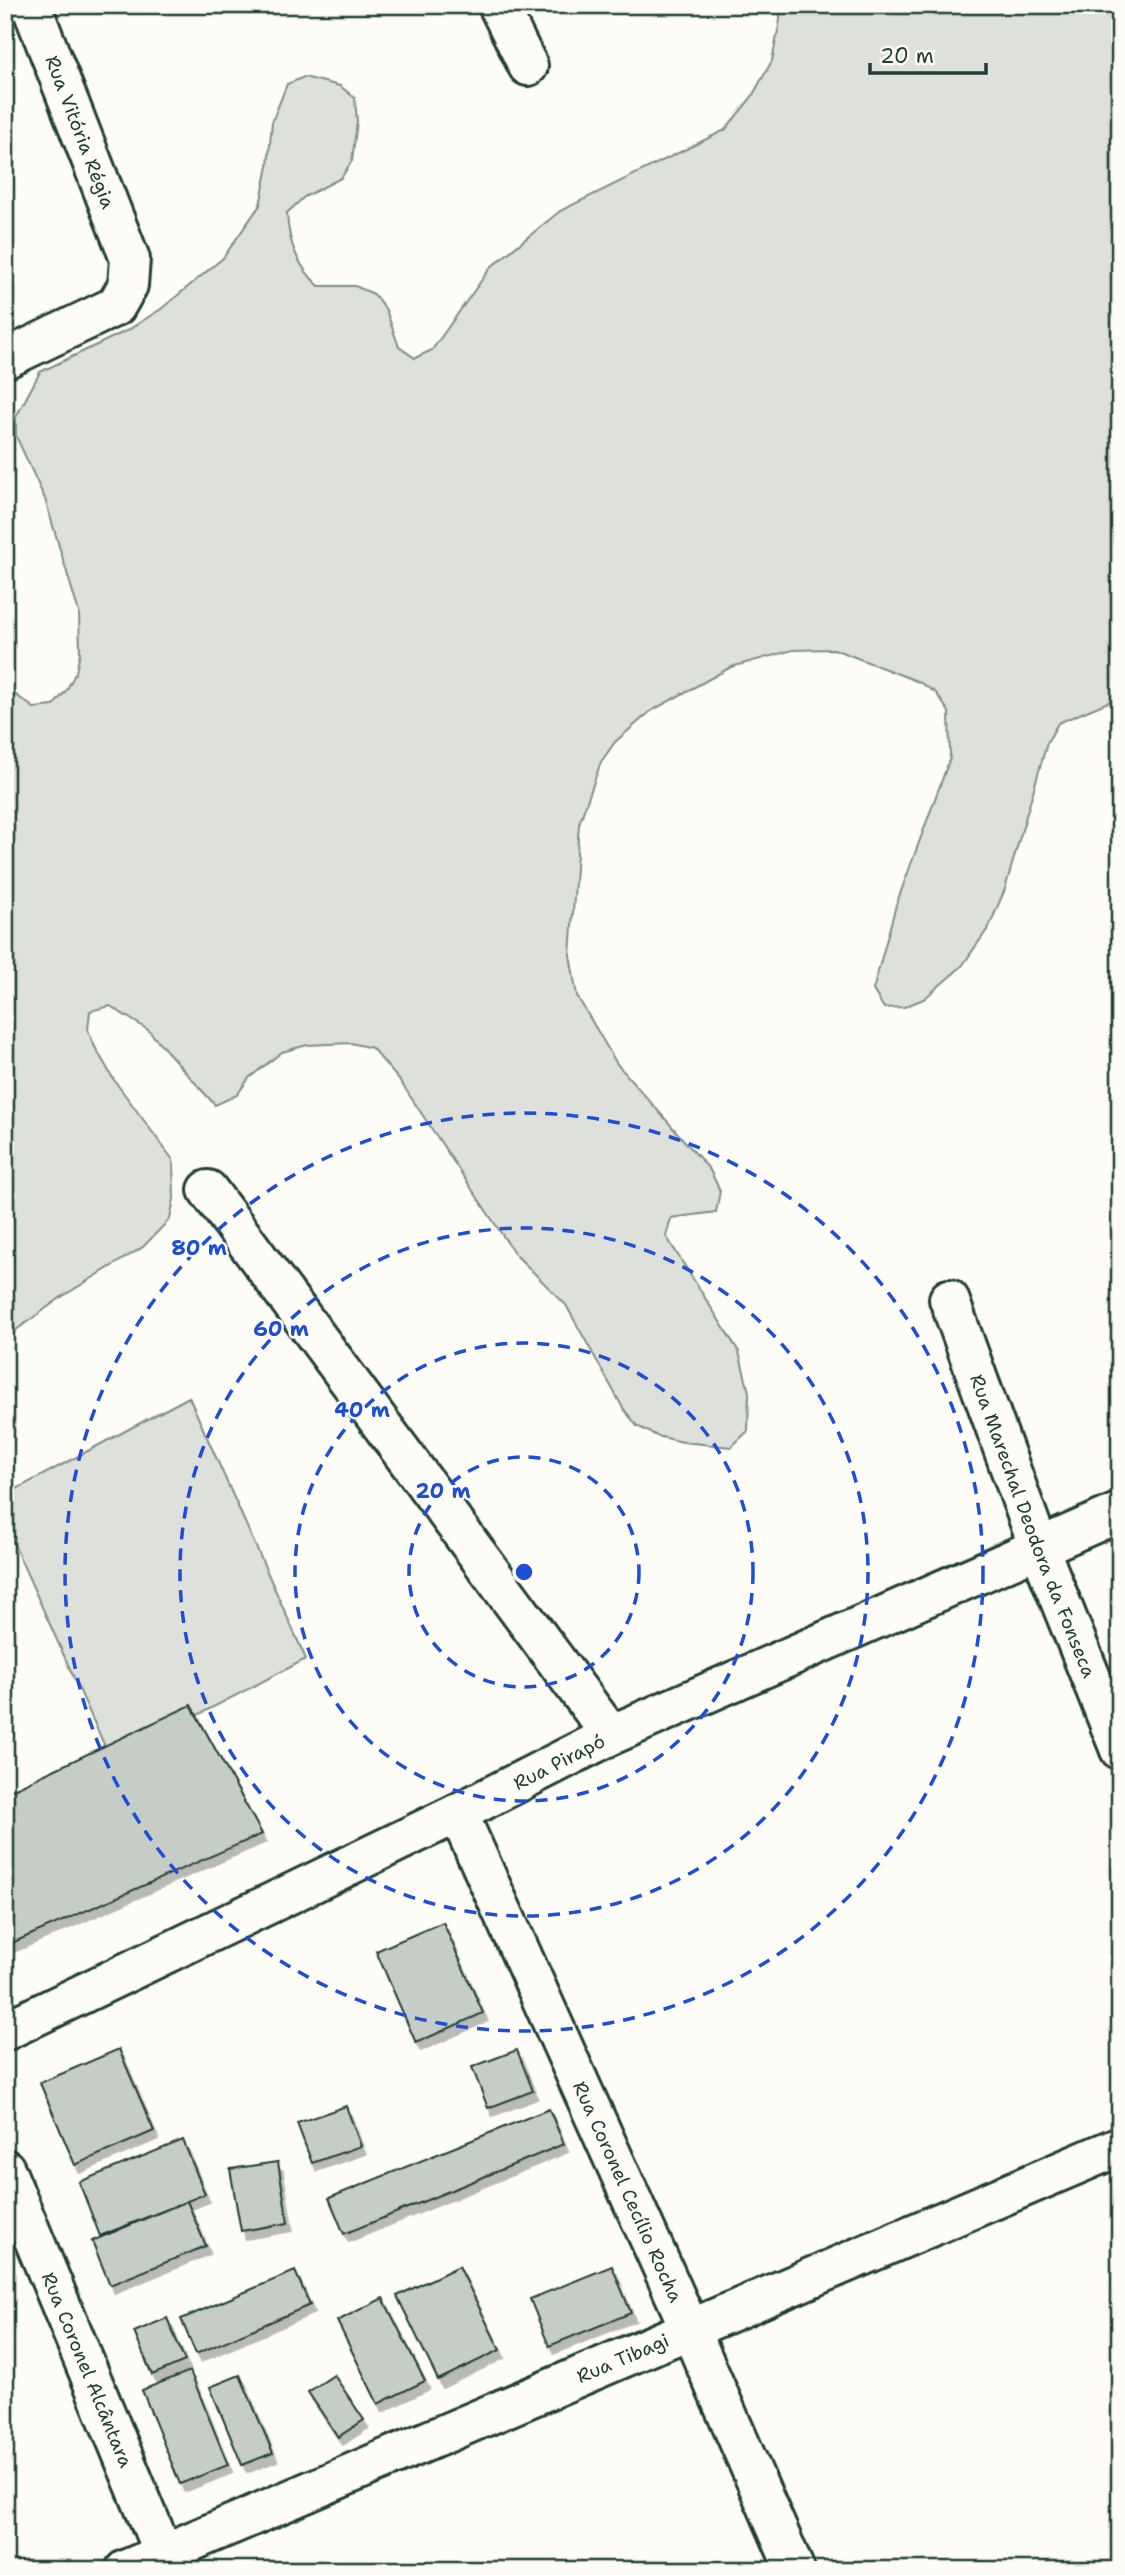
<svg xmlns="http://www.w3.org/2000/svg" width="1125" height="2575" viewBox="0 0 1125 2575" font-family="'Shantell Sans',sans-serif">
  <defs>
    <filter id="shadow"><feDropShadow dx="4.5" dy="8" stdDeviation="0" flood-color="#0004"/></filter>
  </defs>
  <rect width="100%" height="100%" fill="#fdfcf7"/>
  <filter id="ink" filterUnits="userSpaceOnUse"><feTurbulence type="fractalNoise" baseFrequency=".0143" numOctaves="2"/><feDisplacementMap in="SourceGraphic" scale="14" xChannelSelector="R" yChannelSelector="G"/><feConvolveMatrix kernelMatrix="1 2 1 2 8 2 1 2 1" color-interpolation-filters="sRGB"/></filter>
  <g filter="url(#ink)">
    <!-- green -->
    <path fill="#dde0db" stroke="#7e8e88" stroke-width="2" d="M780,5h340v692l-62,26 -11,20 -42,146 -16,38 -27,39 -38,33 -20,8 -20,1 -11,-18 23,-85 54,-147 -1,-46 -13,-19 -17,-11 -85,-33 -41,1 -62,17 -80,44 -36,31 -14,20 -22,62 -9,131 7,41 40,68 93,106 10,21 -4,21 -45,6 -5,18 73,116 10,40 -1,39 -17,16 -48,-5 -26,-6 -20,-10 -14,-18 -57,-103 -51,-51 -115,-173 -28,-33 -21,-5 -44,2 -25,7 -33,26 -12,17 -22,10 -67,-75 -38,-24 -20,5 -2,19 7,17 19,33 59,80 1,39 -4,20 -27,28 -80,49 -58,42v-651l29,21 19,-2 13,-15 10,-19 4,-19 -1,-40 -34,-114 -29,-63v-19l24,-45 88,-42 33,-21 62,-51 37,-53 8,-39 4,-44 15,-38 17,-7 36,9 15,12 2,23 -5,40 -11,17 -37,19 -17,16c1,28 11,54 32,73h36l19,8 12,16 13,37 16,11 17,-8 59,-83 69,-56 165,-81 26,-32 21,-37 8,-41z
      M189,1397l117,262 -195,101 -106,-235v-30z"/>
    <!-- building -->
    <path fill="#c6cdc7" stroke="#1f3d34" stroke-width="2" filter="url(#shadow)" d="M191,1705l71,129 -257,112v-153z
      M443,1922l40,91 -67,30 -40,-92z
      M119,2049l35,82 -79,34 -35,-82z
      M517,2050l16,41 -45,17 -16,-41z
      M346,2106l15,40 -49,17 -15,-40z
      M549,2109l15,35 -220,90 -15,-36z
      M183,2140l22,54 -105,42 -21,-54z
      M278,2162l10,61 -47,8 -11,-62z
      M187,2201l19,45 -96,39 -18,-44z
      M459,2266l41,84 -62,30 -41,-84z
      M612,2266l19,47 -82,33 -19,-47z
      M295,2271l15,34 -114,49 -15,-35z
      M383,2298l42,83 -47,23 -41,-83z
      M167,2318l18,43 -33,14 -18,-43z
      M190,2371l38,94 -48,19 -38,-94z
      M240,2375l33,78 -31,12 -32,-78z
      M334,2375l30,45 -26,17 -30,-45z"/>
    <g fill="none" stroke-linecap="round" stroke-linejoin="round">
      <!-- minor casing -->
      <g stroke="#1f3d34" stroke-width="44">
        <g id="minor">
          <path d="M498,5l30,61"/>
          <path d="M5,359l111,-53 12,-21 2,-26 -99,-254"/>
          <path d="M208,1190l403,545"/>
          <path id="s1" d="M949,1299l90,249 81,202"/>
          <path id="s2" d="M458,1813l232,516 105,241"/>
          <path id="s3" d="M5,2031l453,-218 153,-78 509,-223"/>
          <path id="s4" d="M5,2169l165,401"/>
          <path id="s5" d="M125,2570l995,-424"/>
        </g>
      </g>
      <!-- minor -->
      <use href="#minor" stroke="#fdfcf7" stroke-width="38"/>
    </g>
  </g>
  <!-- distance rings -->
  <g fill="none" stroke="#1d4ed8" stroke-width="3.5" stroke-dasharray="12 9">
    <circle cx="524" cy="1572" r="115"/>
    <circle cx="524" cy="1572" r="229"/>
    <circle cx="524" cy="1572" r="344"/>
    <circle cx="524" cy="1572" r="459"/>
  </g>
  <g text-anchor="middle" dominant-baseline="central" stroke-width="5" stroke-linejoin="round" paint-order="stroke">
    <!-- street labels -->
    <g font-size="19" fill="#1f3d34" stroke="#fdfcf7">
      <text transform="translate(80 132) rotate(69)">Rua Vitória Régia</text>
      <text stroke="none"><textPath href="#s1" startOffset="242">Rua Marechal Deodora da Fonseca</textPath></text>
      <text stroke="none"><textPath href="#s3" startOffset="616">Rua Pirapó</textPath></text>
      <text stroke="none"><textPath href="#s2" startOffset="415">Rua Coronel Cecílio Rocha</textPath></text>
      <text stroke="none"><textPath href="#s5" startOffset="541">Rua Tibagi</textPath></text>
      <text stroke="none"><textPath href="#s4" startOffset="217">Rua Coronel Alcântara</textPath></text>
    </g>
  </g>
  <circle cx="524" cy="1572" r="10" fill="#1d4ed8" stroke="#fdfcf7" stroke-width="3.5"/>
  <g font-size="21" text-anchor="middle" font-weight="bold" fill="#1d4ed8" stroke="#fdfcf7" stroke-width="5" stroke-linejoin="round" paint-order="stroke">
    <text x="199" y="1255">80 m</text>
    <text x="281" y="1336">60 m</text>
    <text x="362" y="1417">40 m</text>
    <text x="443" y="1498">20 m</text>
  </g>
  <!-- margin -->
  <rect width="1125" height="2575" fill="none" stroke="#fdfcf7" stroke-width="28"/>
  <rect x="14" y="14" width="1097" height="2547" fill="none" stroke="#1f3d34" stroke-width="2.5" filter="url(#ink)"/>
  <!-- scale -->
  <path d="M870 63v10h116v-10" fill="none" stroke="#1f3d34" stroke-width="3.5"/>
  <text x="880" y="63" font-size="21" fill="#1f3d34" stroke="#fdfcf7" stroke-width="5" paint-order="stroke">20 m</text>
</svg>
